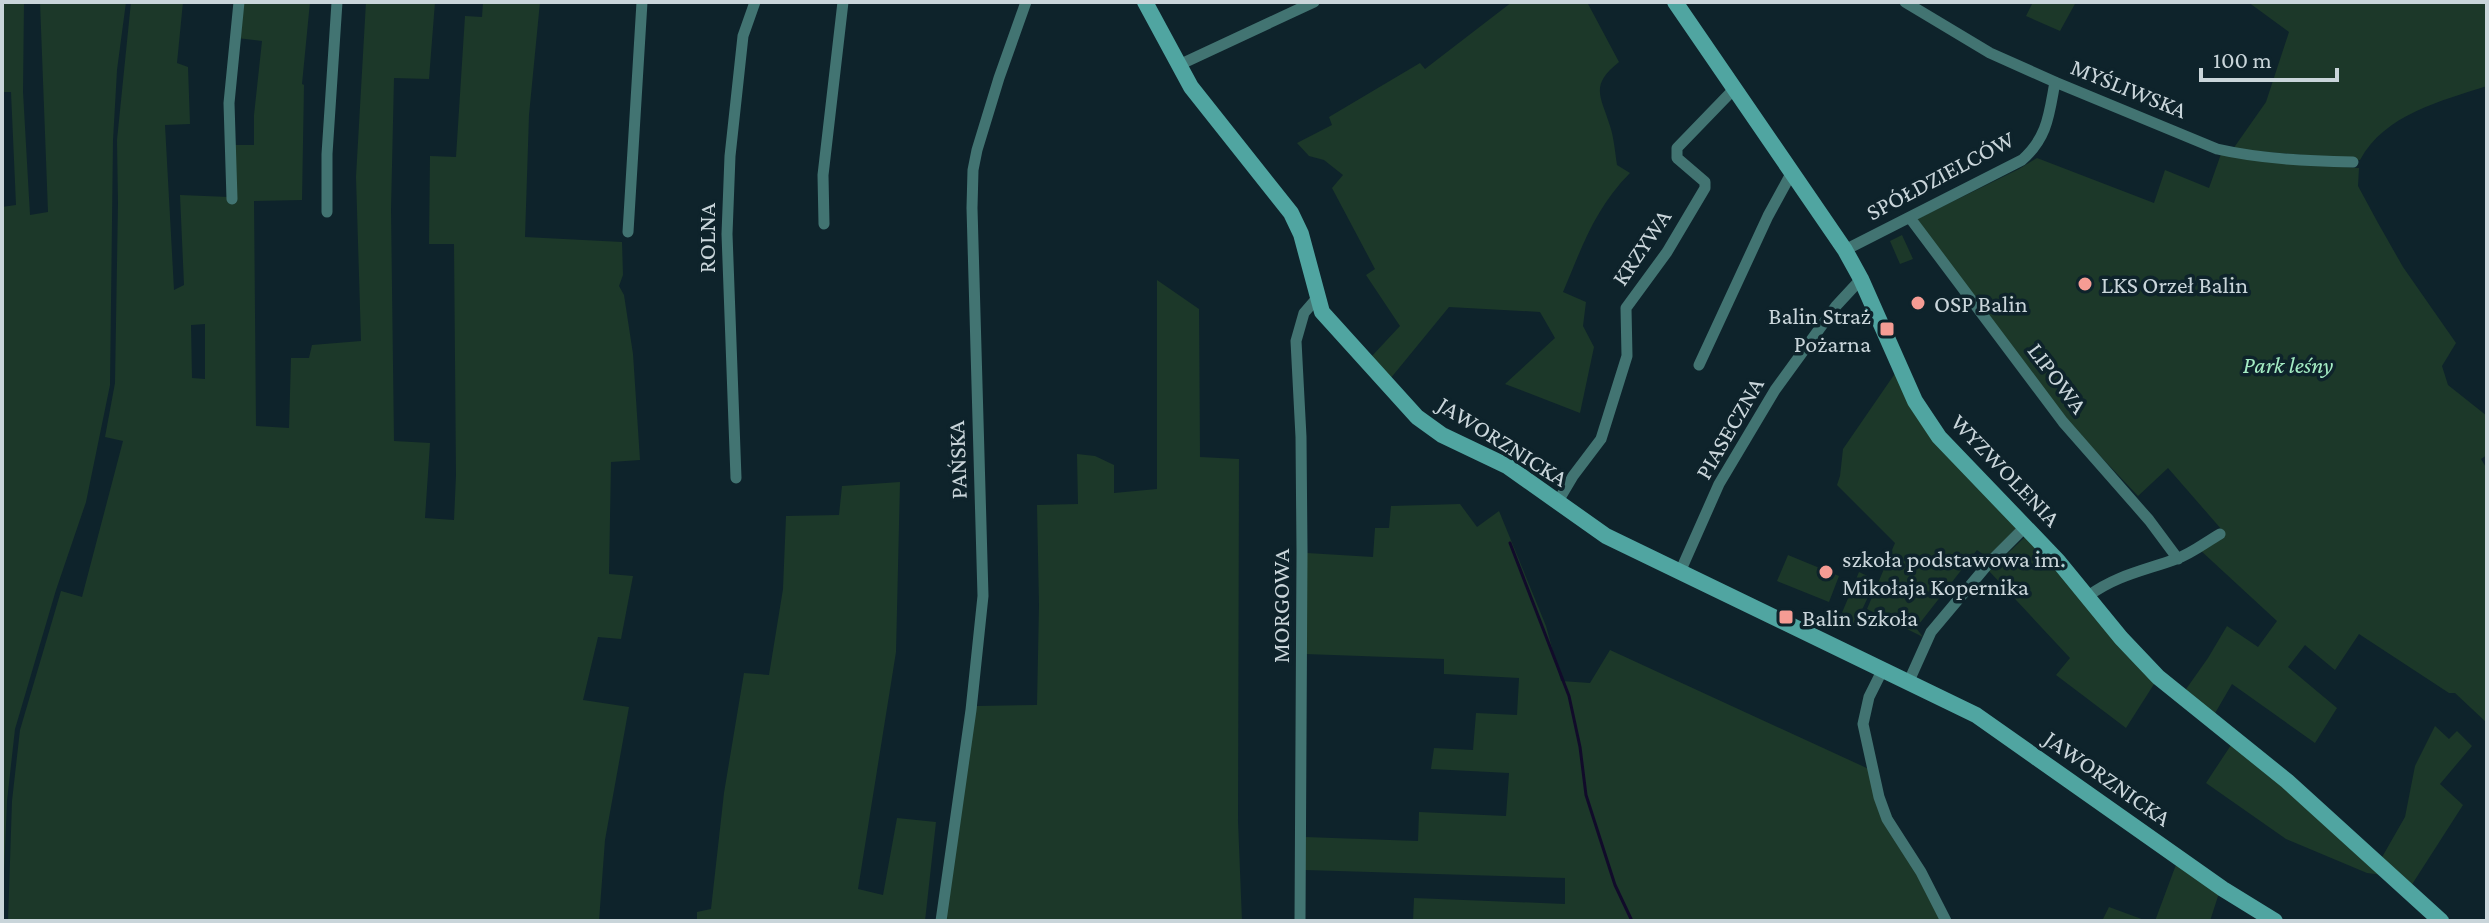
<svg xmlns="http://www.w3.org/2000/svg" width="2489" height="923" viewBox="0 0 2489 923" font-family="'Crimson Pro',serif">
  <rect width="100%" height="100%" fill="#0e232b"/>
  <!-- green -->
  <path fill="#1c3829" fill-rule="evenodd" d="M2,2h22l-1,90 7,123 18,-3 -8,-210h86l-9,68 -4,70 -3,245 -24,117 -30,88 -41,139 -8,72 -5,120v-714l14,-2 -5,-113h-9z
    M131,2h52l-6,61 11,4 2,57 -25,1 9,165 10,-5 -4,-90 49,2 -2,-52h27v-30l8,-74 -25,-3 4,-36h69l-8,82 2,1 -2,115 -48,1 2,225 33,2 2,-70h18l3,-13 49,-4 -5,-164 10,-175h69l-6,77 -35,-1 -3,132 3,231 36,2 -5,75 29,2 2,-45 -2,-231h-25l1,-88 26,1 9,-141 17,1 1,-15h57l-11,113 -4,122 97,5 1,33 -4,11 5,9 9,59 7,106 -29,2 -2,112 24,2 -12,63 -23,-2 -15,63 46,7 -24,133 -6,81h-591l4,-120 8,-71 41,-139 21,6 41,-156 -18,-4 10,-54 3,-180 -1,-63zM205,324v55l-13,-1 -1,-53z
    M1512,2h75l32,60c-30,24 -18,34 -9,64 4,12 5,26 7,39l13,8c-35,35 -48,74 -67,119l23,10 -3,24 11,21 -14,66 -75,-29 50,-46 -15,-26 -91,-5 -59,72 -19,-22 29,-31 -34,-51 9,-6 -43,-81 11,-13 -19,-15 -15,-4 -12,-13 35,-18 -3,-8 91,-54 5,6z
    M2033,2h43l-16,29 -34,-15z
    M2248,2h239v84c-46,15 -102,28 -127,74l-127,-11 33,-47 23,-70z
    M2221,154l66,9 72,5 -1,18 20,37 25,44 53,76 -14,23 6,19 39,31v39l-6,4 6,10v254l-32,-30h-6l-90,-59 -24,36 -30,-25 -17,22 49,41 -22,35 -83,-59 -18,31 -30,-23 24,-34 19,-32 31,21 19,-26 -78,-72 23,-19 -54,-62 -30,28 -87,-92 -134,-185 102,-50 18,-11 117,45 11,-33 44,18z
    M1902,235l11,24 -13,5 -10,-23z
    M1157,280l42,29 1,148 39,2 -1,362 4,100h-297l31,-215 61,-1 2,-100 -2,-100 41,-1 -1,-50 18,2 19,9v28l43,-4z
    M1896,372l123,155 -31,31 -11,-8 -61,78 7,9 -56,-28 28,-66 -58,-58 3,-9 3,-27z
    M900,482l-4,170 -38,237 25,6 14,-77 39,4 -11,99h-228v-9l14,-3 13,-116 20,-120 25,2 14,-86 3,-73 53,-1 3,-29z
    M1460,504l17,23 22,-16 47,115 15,55 29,2 20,-33 261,120 47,104 25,47h-530l1,-23 151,6v-26l-260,-8v-33l113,4 1,-29 87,4 3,-43 -78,-4 3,-21 39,2 3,-37 41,2 2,-37 -75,-4v-15l-139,-5 2,-101 66,4 2,-29h14l2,-22z
    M2027,535l129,146 -30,47 -70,-53 14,-17 -81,-87z
    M1788,555l51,21 -10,26 -52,-21z
    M1859,572l17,8 -23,49 -14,-9z
    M2435,726l14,13 8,-8 15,15 -32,38 23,21 -52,81 -30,-27 24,-42 10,-51z
    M2233,742l150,133 -16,-2 -81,-34 -80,-56z
    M2177,862l43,28 -10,31h-55z
    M2109,907l38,14h-45z"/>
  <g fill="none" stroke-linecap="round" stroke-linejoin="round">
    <!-- stream -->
    <path stroke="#110b2a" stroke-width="3" d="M1510,543l59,153 11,51 6,48 29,90 17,36"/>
    <!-- street -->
    <path stroke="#427472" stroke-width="11" d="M1905,2l85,51 65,29 162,67c44,10 91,12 136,13
      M1179,65l135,-63
      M232,199l-3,-96 10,-101
      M327,212v-58l10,-152
      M1910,218l153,204 86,98 29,39
      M824,224l-1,-49 20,-173
      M628,232l14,-230
      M1845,250l177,-90c26,-23 27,-46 33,-78
      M1699,365l69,-149 24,-44
      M736,478l-9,-244 3,-78 13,-120 12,-34
      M1557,503l16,-27 28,-37 26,-83 -1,-48 41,-56 38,-64v-6l-28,-24v-10l58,-60
      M1680,572l39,-88 56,-94 61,-84 25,-27
      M2088,596c29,-21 55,-25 88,-37 15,-5 30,-17 44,-25
      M1883,669l-14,28 -6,27 16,73 8,22 34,53 25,49
      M1909,681l22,-49 58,-69 37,-37
      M941,921l30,-211 12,-114 -11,-388 1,-38 4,-20 22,-72 27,-76
      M1300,921l2,-370 -1,-114 -5,-96 8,-28 13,-15"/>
    <!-- secondary -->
    <path stroke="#50a5a1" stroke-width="16" d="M1145,2l46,85 100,126 10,21 21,78 95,105 25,18 65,31 99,70 370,179 247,174 52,32
      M1675,2l170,248 16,29 54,122 24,36 119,124 63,77 37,39 129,104 154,140"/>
  </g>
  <!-- markers -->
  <g fill="#f59c94" stroke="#0e232b" stroke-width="3">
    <circle cx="2085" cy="284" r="8"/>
    <circle cx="1918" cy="303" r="8"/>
    <rect x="1879" y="321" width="16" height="16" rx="4"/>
    <circle cx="1826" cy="572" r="8"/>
    <rect x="1778" y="609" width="16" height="16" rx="4"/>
  </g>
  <g text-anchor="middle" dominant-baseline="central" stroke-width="7" stroke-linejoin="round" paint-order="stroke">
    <!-- street labels -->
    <g font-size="24" fill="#c9d5da" stroke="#0e232b">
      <text transform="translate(2129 88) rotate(22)">MYŚLIWSKA</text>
      <text transform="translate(1940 175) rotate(-28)">SPÓŁDZIELCÓW</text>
      <text transform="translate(706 238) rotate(-90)">ROLNA</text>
      <text transform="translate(1641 247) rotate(-56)">KRZYWA</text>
      <text transform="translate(2058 378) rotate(53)">LIPOWA</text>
      <text transform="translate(1729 428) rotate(-60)">PIASECZNA</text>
      <text transform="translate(1503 441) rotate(32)">JAWORZNICKA</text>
      <text transform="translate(957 460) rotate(-92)">PAŃSKA</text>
      <text transform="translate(2006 470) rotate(46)">WYZWOLENIA</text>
      <text transform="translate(1280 606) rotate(-90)">MORGOWA</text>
      <text transform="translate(2108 778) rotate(35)">JAWORZNICKA</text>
    </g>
    <!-- poi labels -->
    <g font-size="24" fill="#c9d5da" stroke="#0e232b" text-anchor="start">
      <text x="2101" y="284">LKS Orzeł Balin</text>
      <text x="1934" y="303">OSP Balin</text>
      <text x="1871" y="315" text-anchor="end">Balin Straż<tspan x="1871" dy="28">Pożarna</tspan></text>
      <text x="1842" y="558">szkoła podstawowa im.<tspan x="1842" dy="28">Mikołaja Kopernika</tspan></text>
      <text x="1802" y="617">Balin Szkoła</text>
    </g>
    <!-- park labels -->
    <g font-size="24" font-style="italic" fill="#a4ecc4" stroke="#0e232b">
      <text x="2288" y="364">Park leśny</text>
    </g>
  </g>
  <!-- border -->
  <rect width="2489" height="923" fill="none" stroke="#c9d5da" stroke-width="8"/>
  <!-- scale -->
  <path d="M2201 68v12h136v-12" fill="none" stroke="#c9d5da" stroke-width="4"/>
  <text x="2213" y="68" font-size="24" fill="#c9d5da" stroke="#0e232b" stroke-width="6" paint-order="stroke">100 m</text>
</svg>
